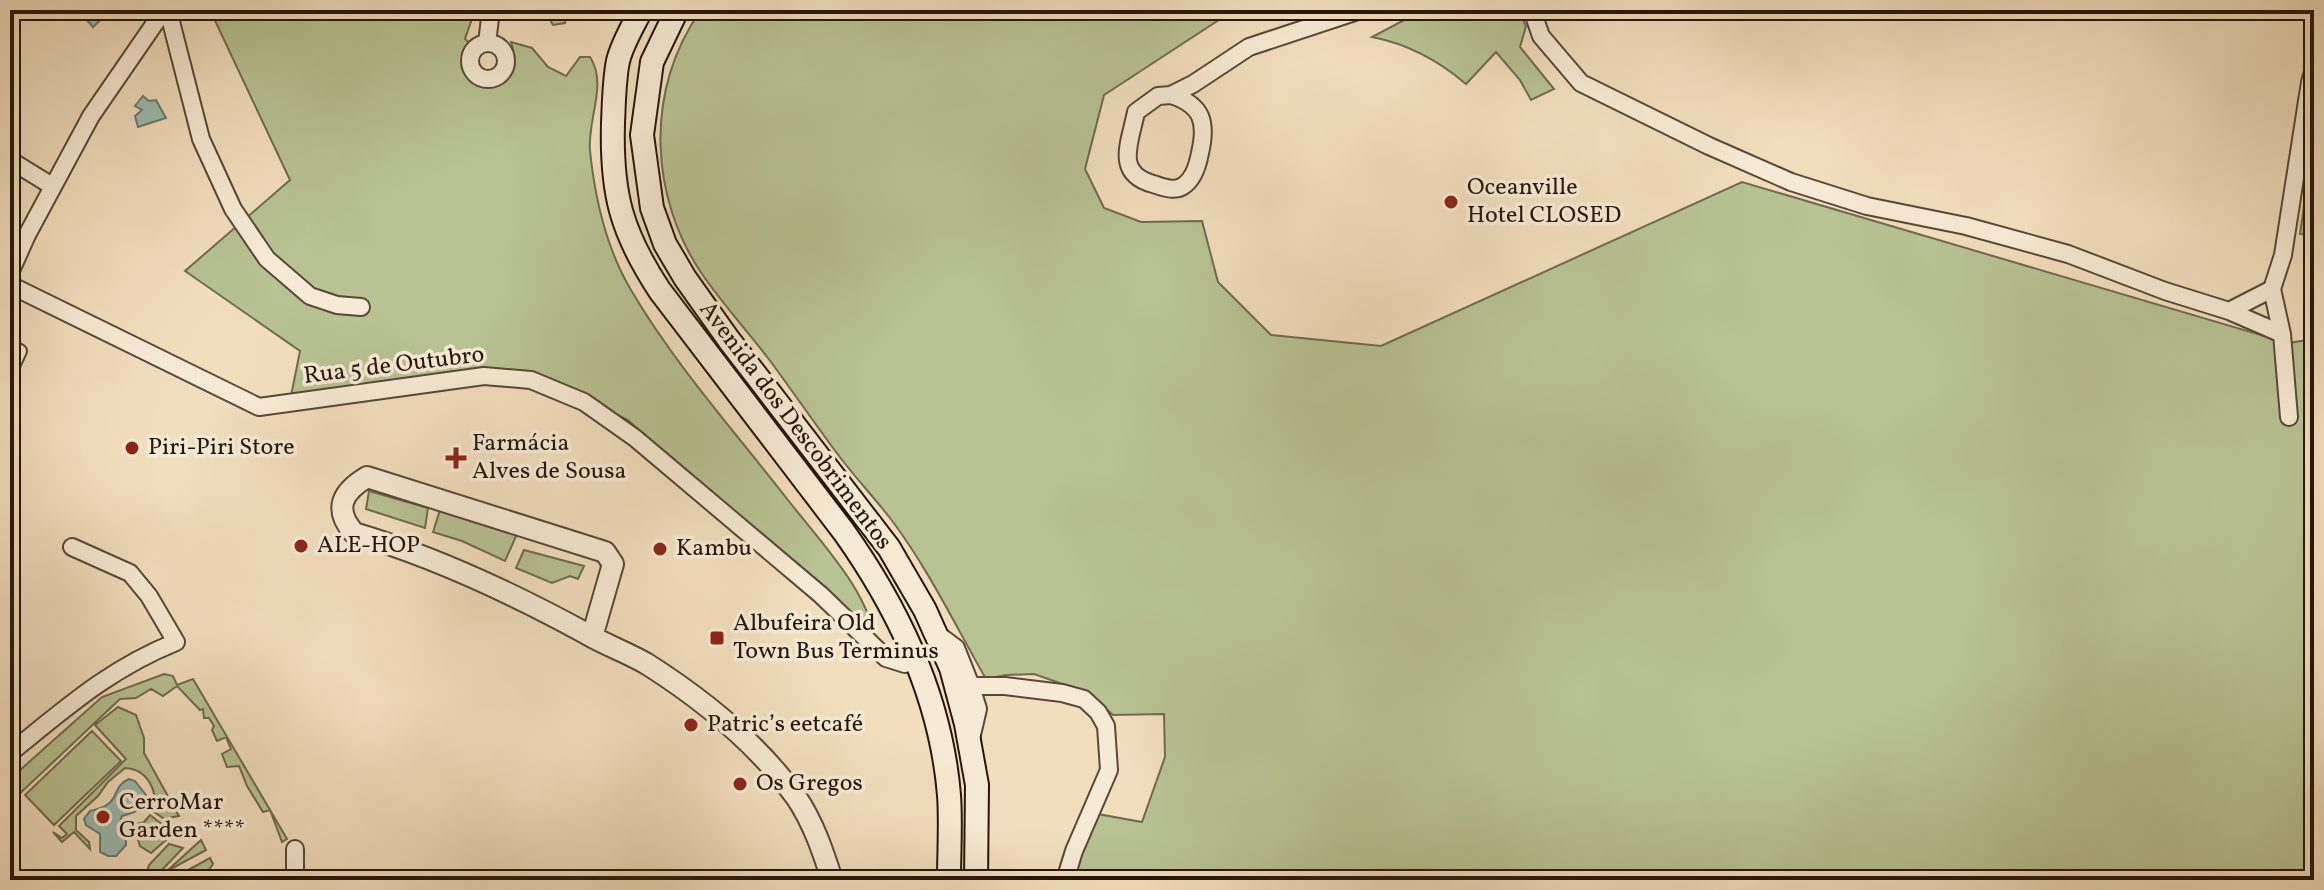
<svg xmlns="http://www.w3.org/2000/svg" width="2324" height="890" viewBox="0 0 2324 890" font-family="Vollkorn,serif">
  <rect width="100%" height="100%" fill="#f2debd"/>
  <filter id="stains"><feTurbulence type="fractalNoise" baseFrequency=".0025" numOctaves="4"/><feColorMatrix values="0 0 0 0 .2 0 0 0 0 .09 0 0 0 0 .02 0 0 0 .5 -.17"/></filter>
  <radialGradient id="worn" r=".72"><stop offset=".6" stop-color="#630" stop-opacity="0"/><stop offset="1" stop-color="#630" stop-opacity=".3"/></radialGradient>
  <!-- green -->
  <path fill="#b8c293" stroke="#6e6c50" stroke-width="2" d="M210,10h265l-10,29 6,5 -6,26c26,34 58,2 46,-28l21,6 16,19 18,9 14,-19h10c18,27 -3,63 0,94 5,48 16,97 41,139 44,75 104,142 157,210 30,39 84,94 87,144l-247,-224 -84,-42 -253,18 9,-45 -115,-80 105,-91z
    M544,10h24l-3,13 -12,2z
    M701,10l530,2 -127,83 -19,74 19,39 37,14 61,-1 16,61 53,53 110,11 361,-164 546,161 26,-4v541h-1249l27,-67 50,9 23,-65 -1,-43 -51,1 -25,-22 -54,-19 -28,1 -20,4c-31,-54 -58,-111 -96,-161 -18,-23 -37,-43 -54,-66 -23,-31 -45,-63 -68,-94 -21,-27 -44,-53 -64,-81 -55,-79 -60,-187 -3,-267z
    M1423,10h95l8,16 -6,21 34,42 -23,11 -11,-20 -24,-28 -30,32c-28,-24 -58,-40 -94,-47z
    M2314,137v99l-14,-2z
    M369,491l59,17 -3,20 -59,-19z
    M440,510l77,24 -12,27 -43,-20 -29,-9z
    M524,550l60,16 -6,13 -8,-3 -18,7 -36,-15z
    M164,674l9,2 4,9 16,-6 94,160 -5,3 -12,-32 -7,2 -16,-26 -8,-20 -12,1 -5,-13 9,-5 -5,-12 -9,4 -5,-11 2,-4 -5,-8h-5l-1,-9 -3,1 -23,-24 -14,10 -12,-7 -15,9 -16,1 -106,100 -4,-3v-17l92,-82z
    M118,707l18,8 8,23v15l35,63 -11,2 -1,3 -14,-10c6,-20 -6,-42 -28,-43l-17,14 -10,14 -22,20v14l13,12 1,7 -16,-17 -12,10 -9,-10 9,6 5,-4 -8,-8 67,-67 -31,-34z
    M92,731l29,30 -67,64 -29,-30z
    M150,815l13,10 -1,10 4,5 -15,13 -11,-7 -3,-10 -7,-10 14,-4z
    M201,840l5,10 -39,21z
    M169,844l14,4 -23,24 -13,-1 2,-6z
    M210,858l3,6 -11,16h-32z"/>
  <!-- water -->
  <path fill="#9bbcb0" stroke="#6c7a6e" stroke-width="2" d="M90,10h21l-18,17 -10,-11z
    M143,96l6,5 7,-1 10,18 -28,9 -3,-11 7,-6 -7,-4z
    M129,779l6,2 11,14c1,17 -11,16 -24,21l-5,13 9,11v5l-10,11h-8l-8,-4v-18l-14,-9 -2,-6 6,-8c35,-7 18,-23 39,-32z"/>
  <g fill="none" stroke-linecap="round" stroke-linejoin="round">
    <!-- pedestrian casing -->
    <g stroke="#584938" stroke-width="16">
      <path id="pedestrian" d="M10,347l10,4 -10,22"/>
    </g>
    <!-- minor casing -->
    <g stroke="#584938" stroke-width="20">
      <path id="minor" d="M168,10l33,129 32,70 34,50 43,37 27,9 24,2
        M1532,10l9,26 40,47 128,63 82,36 76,24 99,20 102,28 97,37 64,20 43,-22 11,-34 27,-173 4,-13
        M470 61a18 18 0 1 1 36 0a18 18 0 1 1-36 0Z
        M487,43l4,-33
        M1171,95c32,10 36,28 29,58 -2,11 -6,26 -17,33 -9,6 -20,1 -30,-2 -39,-11 -23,-41 -17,-72l22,-16z
        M1171,95l22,-11 56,-37 112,-37
        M10,160l42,26
        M10,273l17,-38 64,-119 73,-106
        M10,285l249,122 225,-31 47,4 53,22 51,36 186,157 65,63 19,6
        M2272,289l10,45
        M2229,311l53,23 7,83
        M936,633l20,15 15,38 7,23 -7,30
        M971,686h34l57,7 22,6 14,13 8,14 3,44 -35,81 -9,29
        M10,753c56,-45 99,-84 166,-111l-27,-46 -19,-23 -58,-26
        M10,878l2,2
        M295,880v-31"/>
    </g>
    <!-- tertiary casing -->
    <g stroke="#584938" stroke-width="24">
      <path id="tertiary" d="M592,637l21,-73 -8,-12 -238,-75c-25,15 -34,32 -13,56 82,24 158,60 233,101 19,11 41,19 60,30 55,35 110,79 149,133 17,25 27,54 36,83"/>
    </g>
    <!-- secondary casing -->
    <g stroke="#25170c" stroke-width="26">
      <path id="secondary" d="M641,10c-8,16 -19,34 -23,51 -4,20 -4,41 -5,62 -2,70 8,109 47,168l184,241c56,79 97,166 105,263 2,28 0,57 0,85
        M677,10l-25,52 -10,73 10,73 13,36 20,34 44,62 160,208 36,62 26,58 15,56 11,61 -1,95"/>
    </g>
    <!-- pedestrian -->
    <use href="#pedestrian" stroke="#f7ead4" stroke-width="12"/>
    <!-- minor -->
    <use href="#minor" stroke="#f7ead4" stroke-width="16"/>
    <!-- tertiary -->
    <use href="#tertiary" stroke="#f7ead4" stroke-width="20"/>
    <!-- secondary -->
    <use href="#secondary" stroke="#f7ead4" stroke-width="22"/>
  </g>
  <!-- markers -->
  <g fill="#8f2418" stroke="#f7ead4" stroke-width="3">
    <circle cx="1451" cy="202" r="8"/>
    <circle cx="132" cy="448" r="8"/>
    <path d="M452 446h8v8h8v8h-8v8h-8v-8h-8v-8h8z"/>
    <circle cx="301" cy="546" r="8"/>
    <circle cx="660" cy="549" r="8"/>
    <rect x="709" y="630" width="16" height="16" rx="4"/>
    <circle cx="691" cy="725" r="8"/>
    <circle cx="740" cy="784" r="8"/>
    <circle cx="103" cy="817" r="8"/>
  </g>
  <g text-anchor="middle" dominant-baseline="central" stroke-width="7" stroke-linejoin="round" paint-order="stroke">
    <!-- poi labels -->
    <g font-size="24" fill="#25170c" stroke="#f7ead4" text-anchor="start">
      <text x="1467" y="188">Oceanville<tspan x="1467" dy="28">Hotel CLOSED</tspan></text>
      <text x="472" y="444">Farmácia<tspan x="472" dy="28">Alves de Sousa</tspan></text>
      <text x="148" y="448">Piri-Piri Store</text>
      <text x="317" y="546">ALE-HOP</text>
      <text x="676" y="549">Kambu</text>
      <text x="733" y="624">Albufeira Old<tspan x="733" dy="28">Town Bus Terminus</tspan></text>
      <text x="707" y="725">Patric’s eetcafé</text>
      <text x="756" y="784">Os Gregos</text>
      <text x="119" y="803">CerroMar<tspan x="119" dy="28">Garden ****</tspan></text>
    </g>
    <!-- street labels -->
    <g font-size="24" fill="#25170c" stroke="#f7ead4">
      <text transform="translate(394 366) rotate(-7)">Rua 5 de Outubro</text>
      <text transform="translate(795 426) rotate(53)">Avenida dos Descobrimentos</text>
    </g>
  </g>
  <!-- margin -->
  <rect width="2324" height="890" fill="none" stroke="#f2debd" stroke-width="40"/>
  <rect x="12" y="12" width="2300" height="866" fill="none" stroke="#25170c" stroke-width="4"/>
  <rect x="20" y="20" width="2284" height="850" fill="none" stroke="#25170c" stroke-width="2"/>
  <rect width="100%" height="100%" filter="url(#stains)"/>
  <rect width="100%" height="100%" fill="url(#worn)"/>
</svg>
